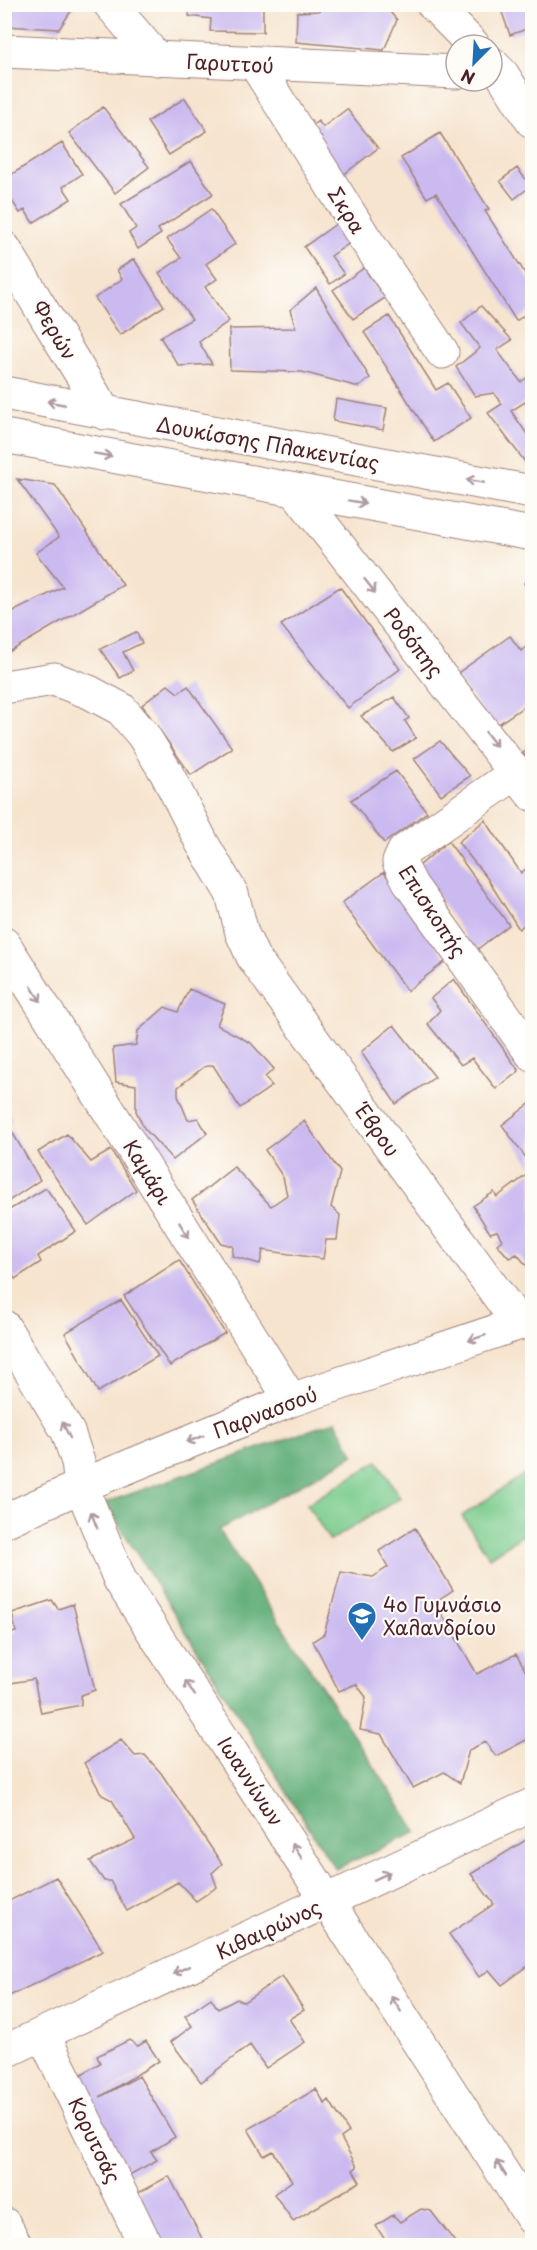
<svg xmlns="http://www.w3.org/2000/svg" width="537" height="2250" viewBox="0 0 537 2250" font-family="'Playpen Sans',sans-serif">
  <rect width="100%" height="100%" fill="#fdfcf7"/>
  <filter id="ink" filterUnits="userSpaceOnUse"><feTurbulence type="fractalNoise" baseFrequency=".0167" numOctaves="2"/><feDisplacementMap in="SourceGraphic" scale="12" xChannelSelector="R" yChannelSelector="G"/><feConvolveMatrix kernelMatrix="1 2 1 2 8 2 1 2 1" color-interpolation-filters="sRGB"/></filter>
  <filter id="wash" filterUnits="userSpaceOnUse"><feTurbulence type="fractalNoise" baseFrequency=".008" numOctaves="4" result="noise"/><feDisplacementMap in="SourceGraphic" scale="24" xChannelSelector="R" yChannelSelector="G"/><feGaussianBlur stdDeviation="1.35" result="paint"/><feColorMatrix in="noise" values="0 0 0 0 0 0 0 0 0 0 0 0 0 0 0 0 0 1.4 0 .05"/><feComposite in="paint" operator="in"/></filter>
  <g filter="url(#wash)">
    <rect width="100%" height="100%" fill="#f6e4ce"/>
    <!-- green -->
    <path fill="#79cb8c" stroke="#62755c" stroke-width="1.5" d="M378,1461l22,37 -70,43 -23,-37z
      M532,1469v60l-43,28 -27,-41z"/>
    <!-- forest -->
    <path fill="#62af78" stroke="#566752" stroke-width="1.5" d="M336,1421l18,34 -135,75 198,302 -82,37 -230,-366z"/>
    <g id="blocks">
      <!-- building -->
      <path fill="#cabaf0" d="M4,4h72l-17,25 -55,-3z
        M190,4h73v28l-53,-1 1,-12 -22,-3z
        M322,4h61l14,16 -13,30 -88,-8 1,-30 22,-1z
        M499,4h33v23l-22,8z
        M185,98l22,33 -38,24 -22,-33z
        M103,107l46,60 -34,26 -46,-60z
        M347,109l31,39 -35,27 -36,-45 11,-9 5,6z
        M440,133l49,76 -4,2 47,73v26l-16,11 -80,-128 -9,5 -26,-40z
        M62,143l20,31 -19,13 8,12 -38,24 -8,-13 -5,3 -16,-24v-10z
        M191,161l22,33 -55,35 3,5 -23,15 -9,-16 7,-5 -15,-24z
        M517,168l14,18 -17,13 -14,-18z
        M211,209l24,35 -29,20 11,15 -12,8 24,34 -30,21 13,22 -33,2 -19,-29 32,-18 -33,-46 22,-15 -14,-19z
        M340,221l14,19 -23,16 13,18 -14,10 -26,-37z
        M134,259l30,47 -44,29 -25,-37 27,-19 -5,-9z
        M364,268l21,30 -32,21 -20,-29z
        M316,288l54,90 -11,9 -57,-15 -72,-2 -1,-41 67,-1 -6,-18z
        M481,306l31,34 -15,10 24,32 11,-8v39l-7,-11 -14,9 21,30v30l-44,-58 14,-9 -8,-11 -19,3 -19,-29 24,-19 -19,-25z
        M389,316l47,74 12,-7 23,35 -37,24 -70,-110z
        M336,399l51,9 -4,22 -50,-9z
        M17,479l38,6 68,100 -119,70v-39l59,-29 -27,-34 23,-16z
        M532,579v17l-8,-13z
        M340,587l60,82 -52,39 -67,-83z
        M136,632l6,11 -19,9 10,19 -13,7 -20,-29z
        M510,636l11,15 11,-9v59l-38,26 -39,-52z
        M168,685l10,8 10,-7 44,62 -41,27 -49,-70z
        M394,697l15,21 -4,3 11,17 -23,14 -32,-36z
        M440,741l30,35 -29,19 -27,-36z
        M532,746v20l-9,-13z
        M396,771l31,41 -43,31 -33,-43z
        M485,820l36,53 7,-6 4,6v45l-13,11 -32,-51 -29,-36z
        M448,841l61,84 -34,26 -57,-84z
        M384,872l63,88 -40,31 -65,-88z
        M454,979l65,92 -23,18 -24,-31 -11,7 -33,-41 12,-14 -9,-12z
        M189,989l36,15 -8,21 34,18 23,26 -9,8 7,9 -32,22 -27,-43 -9,2 -26,20v9l10,24 10,-2 9,15 -34,27 -29,-32 -8,-17v-26l-20,-3 -3,-34 23,-3 2,-14 27,-24 13,5z
        M394,1025l41,52 -39,27 -35,-52z
        M532,1102v64l-30,-41z
        M5,1109l7,11 -7,5z
        M304,1121l36,51 -9,35 9,8 -3,25h-11l-3,19 -60,-9 -3,14 -28,-8 1,-10 -12,-3 -29,-43 42,-33 37,39 16,-11 -4,-18 -18,-27z
        M11,1130l29,50 -36,24v-70z
        M67,1134l24,28 20,-12 25,40 -48,35 -50,-73z
        M532,1171v91l-6,3 -9,-11 -8,4 -12,-14 5,-4 -5,-9 -7,2 -17,-27 21,-14 3,5z
        M46,1188l30,43 -38,25 3,6 -26,17 -11,-14v-29l3,-2 -3,-21z
        M179,1260l46,73 -55,33 -46,-70z
        M121,1300l37,56 -60,36 -33,-59z
        M415,1528l38,62 -18,12 42,72 39,-20 16,29v54l-36,19 -11,-14 -16,8 -9,33 -16,-11 -31,16 -32,-54 -21,-4 6,-33 -10,-13 -17,7 -26,-50 11,-7 17,-62 32,5 15,-10 -9,-16z
        M52,1600l6,9 15,-5 22,86 -14,5v10l-40,8 -7,-34 -30,5v-49l12,-3 -4,-19z
        M121,1740l14,16 10,-1 16,18 61,91 -10,9 5,14 -21,14 -18,-19 -51,29 -17,-30h-6l-14,-20 45,-22 -23,-39 -10,-5 -18,-32z
        M526,1840h6v123l-30,22 -13,-15 -10,7 -30,-43 45,-30 -23,-30z
        M56,1877l47,74 -98,47v-88l4,-3 -2,-5z
        M282,1976l22,34 -15,9 16,23 -39,26 -16,-23 -49,37 -30,-40 21,-16 -7,-10 26,-18 7,11 19,-10 7,3z
        M129,2040l9,6 8,-5 13,20 -59,36 39,-21 36,61 -24,15 6,8 -37,20 -48,-100 28,-17 -3,-7z
        M316,2089l9,15 4,-4 20,32 -8,6 16,29 -4,3 7,12 -67,39 -19,-27 18,-13 -19,-30 -9,5 -16,-27z
        M169,2176l37,70h-56l-23,-47z
        M421,2209l10,2 27,35h-69l-13,-20 17,-11 7,7z"/>
    </g>
  </g>
  <g filter="url(#ink)">
    <use href="#blocks" fill-opacity="0" stroke="#a0827c" stroke-width="1.5"/>
    <g fill="none" stroke-linecap="round" stroke-linejoin="round">
      <!-- minor casing -->
      <g stroke="#a0827c" stroke-width="35">
        <path id="minor" d="M110,4l47,55
          M433,4l40,41
          M4,51l452,21
          M492,64l10,10 30,47
          M256,65l108,172 78,115
          M4,248l101,165
          M295,490l237,304
          M4,687l50,-8 35,13 32,17 22,26 23,37 36,71 30,51 10,39 11,24 266,367
          M517,772l-113,79 -5,11 12,23 121,169
          M4,944l287,456
          M4,1327l64,105 10,30 3,24 39,94 412,638
          M4,1521l77,-35 210,-86 241,-81
          M43,2034l103,212
          M4,2052l528,-247
          M4,2224l12,22"/>
      </g>
      <!-- major casing -->
      <g stroke="#a0827c" stroke-width="35">
        <path id="major" d="M4,393l528,99
          M4,436l528,98"/>
      </g>
      <!-- minor -->
      <use href="#minor" stroke="#fff" stroke-width="33"/>
      <!-- major -->
      <use href="#major" stroke="#fff" stroke-width="33"/>
    </g>
    <!-- one-way arrows -->
    <defs><path id="oneway-shaft" d="M-6 0H5M1.5-3L5.5 0L1.5 3" fill="none" stroke-width="1.6" stroke-linecap="round" stroke-linejoin="round" transform="scale(1.5)"/></defs>
    <g stroke="#ae9aa0">
      <use href="#oneway-shaft" transform="translate(56 403) rotate(-169)"/>
      <use href="#oneway-shaft" transform="translate(103 455) rotate(10)"/>
      <use href="#oneway-shaft" transform="translate(475 481) rotate(-169)"/>
      <use href="#oneway-shaft" transform="translate(357 502) rotate(10)"/>
      <use href="#oneway-shaft" transform="translate(370 586) rotate(52)"/>
      <use href="#oneway-shaft" transform="translate(491 739) rotate(52)"/>
      <use href="#oneway-shaft" transform="translate(36 994) rotate(58)"/>
      <use href="#oneway-shaft" transform="translate(184 1230) rotate(58)"/>
      <use href="#oneway-shaft" transform="translate(477 1338) rotate(162)"/>
      <use href="#oneway-shaft" transform="translate(66 1430) rotate(-116)"/>
      <use href="#oneway-shaft" transform="translate(195 1439) rotate(158)"/>
      <use href="#oneway-shaft" transform="translate(94 1520) rotate(-111)"/>
      <use href="#oneway-shaft" transform="translate(190 1688) rotate(-123)"/>
      <use href="#oneway-shaft" transform="translate(297 1851) rotate(-123)"/>
      <use href="#oneway-shaft" transform="translate(382 1876) rotate(-25)"/>
      <use href="#oneway-shaft" transform="translate(181 1970) rotate(155)"/>
      <use href="#oneway-shaft" transform="translate(396 2004) rotate(-123)"/>
      <use href="#oneway-shaft" transform="translate(501 2168) rotate(-123)"/>
    </g>
  </g>
  <!-- icons -->
  <defs>
    <g id="school-pin" transform="scale(1.5)"><path d="M0 17L-7.5 6A9.5 9.5 0 1 1 7.5 6Z" fill="#1f6fb2" stroke="#fdfcf7"/><path d="M0-5L7-2L0 1L-7-2ZM-4 1L0 2.5L4 1V4Q0 6-4 4Z" fill="#fff"/></g>
  </defs>
  <g fill-rule="evenodd">
    <use href="#school-pin" x="362" y="1616"/>
  </g>
  <g text-anchor="middle" dominant-baseline="central" stroke-width="4.5" stroke-linejoin="round" paint-order="stroke">
    <!-- street labels -->
    <g font-size="20" fill="#4a1f2b" stroke="#fdfcf7">
      <text transform="translate(230 63) rotate(3)">Γαρυττού</text>
      <text transform="translate(347 210) rotate(58)">Σκρα</text>
      <text transform="translate(55 330) rotate(59)">Φερών</text>
      <text transform="translate(268 443) rotate(10)">Δουκίσσης Πλακεντίας</text>
      <text transform="translate(414 642) rotate(52)">Ροδόπης</text>
      <text transform="translate(433 911) rotate(57)">Επισκοπής</text>
      <text transform="translate(378 1130) rotate(54)">Έβρου</text>
      <text transform="translate(148 1172) rotate(58)">Καμάρι</text>
      <text transform="translate(265 1412) rotate(-21)">Παρνασσού</text>
      <text transform="translate(251 1781) rotate(57)">Ιωαννίνων</text>
      <text transform="translate(268 1929) rotate(-25)">Κιθαιρώνος</text>
      <text transform="translate(95 2140) rotate(64)">Κορυτσάς</text>
    </g>
    <!-- poi labels -->
    <g font-size="20" fill="#4a1f2b" stroke="#fdfcf7" text-anchor="start">
      <text x="383" y="1604">4ο Γυμνάσιο<tspan x="383" dy="23">Χαλανδρίου</tspan></text>
    </g>
  </g>
  <!-- margin -->
  <rect width="537" height="2250" fill="none" stroke="#fdfcf7" stroke-width="24"/>
  <!-- north arrow -->
  <g transform="translate(474 63) rotate(204)"><circle r="28" fill="#fdfcf7" stroke="#b5a4a5" stroke-width="1.5"/>
  <path d="M0-4.5L10 22L0 15L-10 22Z" fill="#1f6fb2"/>
  <text y="-9" font-size="16" font-weight="bold" text-anchor="middle" fill="#4a1f2b">N</text>
  </g>
</svg>
